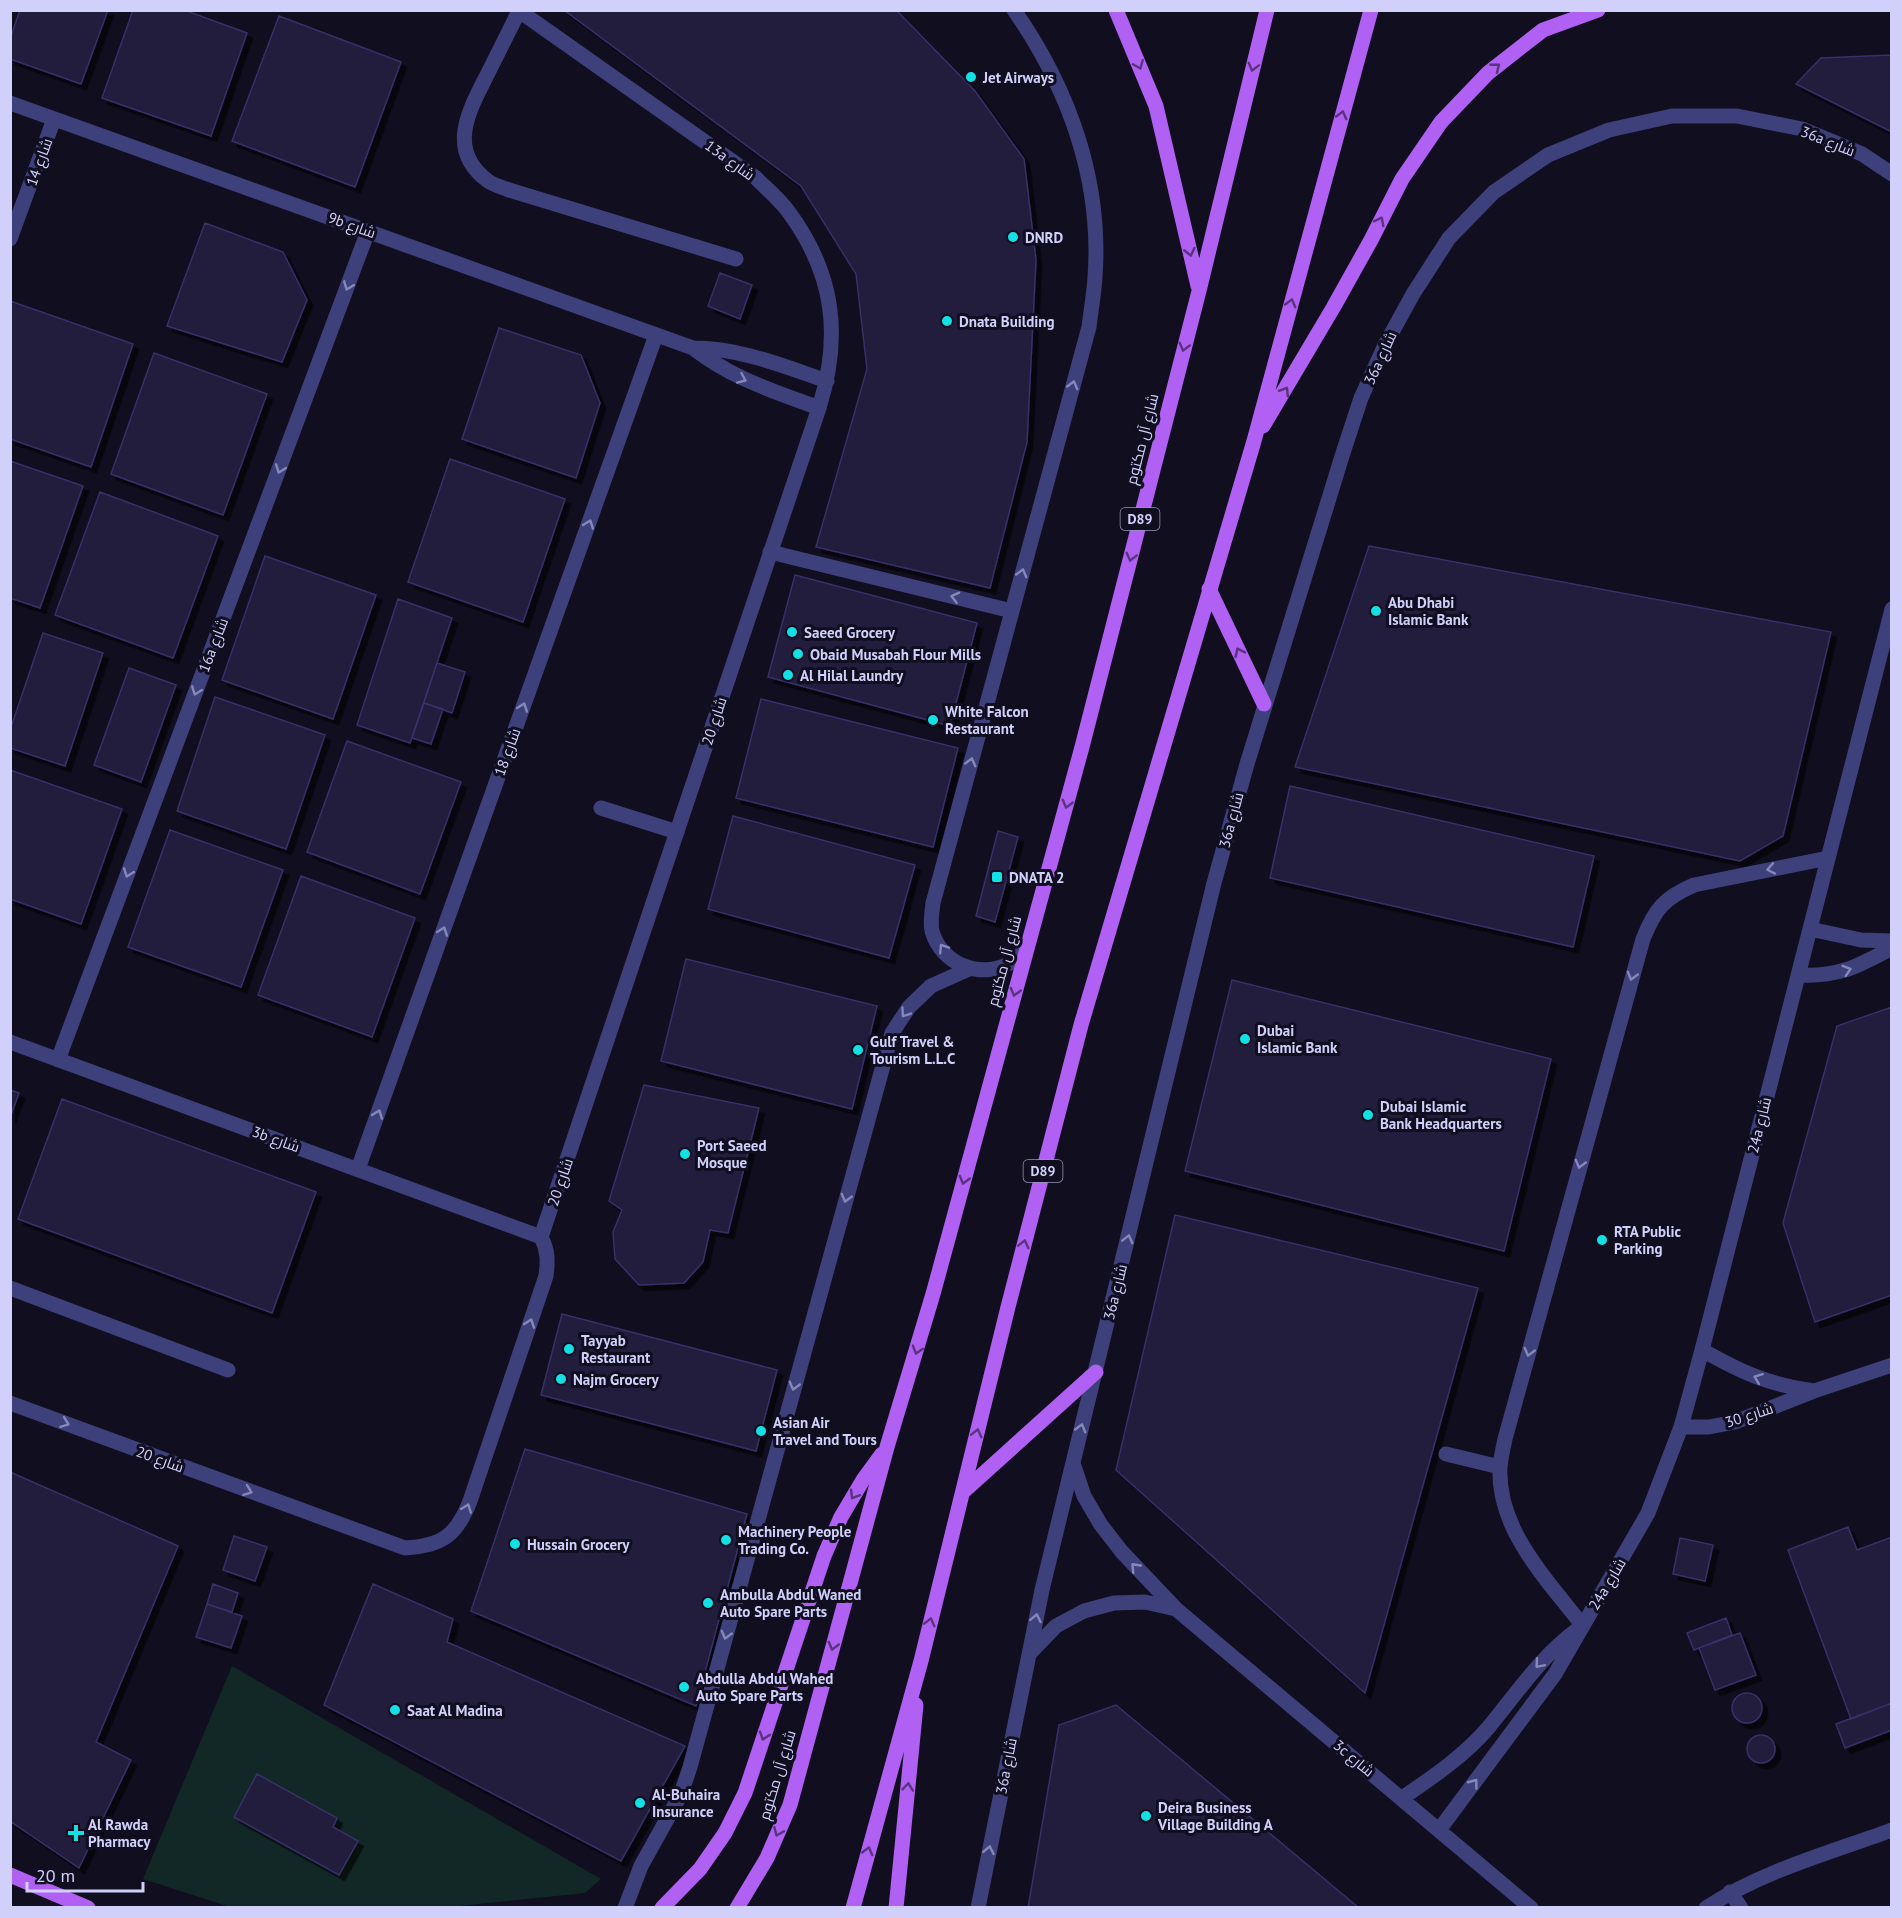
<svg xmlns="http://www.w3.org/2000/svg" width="1902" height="1918" viewBox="0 0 1902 1918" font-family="'PT Sans',Cairo,sans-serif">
  <defs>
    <filter id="shadow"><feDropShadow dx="5.5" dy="5.5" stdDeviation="0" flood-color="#0009"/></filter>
  </defs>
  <rect width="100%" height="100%" fill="#100e1f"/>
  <!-- green -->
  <path fill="#122826" d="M232,1666l369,213 -16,14 -135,14 -217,1 -90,-29z"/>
  <!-- building -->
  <path fill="#201c3e" stroke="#373068" stroke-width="1.5" filter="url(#shadow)" d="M20,10h88l-27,74 -71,-25v-20z
    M133,10h51l63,23 -36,103 -109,-38z
    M564,10h332l79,81 49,68 12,101 -9,182 -37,146 -174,-41 51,-178 -11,-95 -55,-88z
    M279,16l122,46 -46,125 -123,-46z
    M1892,55v77l-96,-48 25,-26z
    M205,223l78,29 24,48 -25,62 -115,-36z
    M720,273l32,12 -12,34 -32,-13z
    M10,301l123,43 -42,123 -81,-28z
    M499,328l82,27 19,48 -24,75 -114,-39z
    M154,353l113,41 -44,121 -112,-41z
    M450,459l115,40 -42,123 -115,-40z
    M10,461l73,25 -43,122 -30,-10z
    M100,492l118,44 -45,122 -118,-43z
    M1369,546l462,86 -48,204 -43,25 -445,-94z
    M265,556l111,39 -43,124 -111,-39z
    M795,575l182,48 -27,103 -182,-49z
    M398,599l54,19 -42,125 -53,-18z
    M43,633l60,20 -38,113 -55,-18v-18z
    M437,663l28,9 -13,41 -28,-10z
    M129,668l47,17 -35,97 -47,-17z
    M215,697l110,38 -39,114 -109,-38z
    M761,699l197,49 -25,99 -197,-49z
    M424,703l19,6 -12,35 -19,-6z
    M347,741l114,41 -41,112 -113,-42z
    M10,770l112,39 -41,115 -71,-25z
    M1290,786l304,70 -21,91 -303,-69z
    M733,816l182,49 -26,93 -181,-49z
    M170,830l113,40 -42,117 -113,-40z
    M998,831l20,6 -23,85 -19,-6z
    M301,876l114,42 -43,119 -114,-42z
    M686,959l191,47 -25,103 -191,-48z
    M1232,980l319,79 -47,192 -319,-80z
    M1892,1007v288l-77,27 -32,-99 54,-197z
    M644,1085l115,23 -31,125 -18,-3 -7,32 -19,21 -45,2 -24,-26 -2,-27 9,-22 -13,-9z
    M10,1090l9,3 -9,25z
    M62,1099l254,93 -44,121 -254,-94z
    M1175,1215l303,73 -113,405 -249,-223z
    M562,1314l215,56 -21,81 -215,-56z
    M525,1449l222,65 -51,192 -225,-95z
    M10,1472l168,74 -82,196 35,18 -52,108 -69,-47z
    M1848,1527l9,23 35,-13v166l-41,16 -63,-169z
    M234,1536l33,11 -12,34 -32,-11z
    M1680,1538l33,7 -8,36 -32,-7z
    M213,1584l25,9 -6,19 -25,-8z
    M373,1584l80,35 -6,23 238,104 -64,115 -297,-156z
    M207,1604l35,12 -11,32 -35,-11z
    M1726,1618l6,17 -38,15 -7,-17z
    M1740,1633l16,42 -41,15 -16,-42z
    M1732 1708a15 15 0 1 1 30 0a15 15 0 1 1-30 0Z
    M1892,1703v27l-47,18 -9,-24z
    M1116,1705l243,203h-331l31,-183z
    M1747 1749a14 14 0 1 1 28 0a14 14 0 1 1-28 0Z
    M257,1774l80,44 -4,9 25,14 -19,34 -105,-58z"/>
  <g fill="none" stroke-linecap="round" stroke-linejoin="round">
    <!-- lane -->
    <path stroke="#3d407a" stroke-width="15" d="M1014,10c55,79 88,170 81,267 -1,17 -4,33 -6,50l-156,576c-1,9 -3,20 -1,28 9,33 49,49 78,32 7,-4 12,-12 17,-17
      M519,11c-11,22 -22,44 -33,66 -18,35 -39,74 2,104 5,4 14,6 21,9l227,69
      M770,552l242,59
      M601,808l76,24
      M10,1288l218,82
      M1446,1454l54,13
      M1582,1625c-35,-46 -85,-95 -82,-158 1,-10 3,-19 5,-28l138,-500c12,-30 21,-41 51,-54l134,-27
      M1730,1892l11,16
      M625,1908l16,-42 40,-72 9,-27 202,-734 17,-26 22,-21 38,-17
      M1706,1908c56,-37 123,-55 186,-78"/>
    <!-- street -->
    <path stroke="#3d407a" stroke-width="15" d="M10,103l683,245c40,31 78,42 126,60
      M10,239l44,-120
      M693,348c47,0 90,18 134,33
      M1810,929l51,11 31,1
      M1798,975c41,2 58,-8 94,-27
      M10,1042l531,195
      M58,1060l310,-829
      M358,1169l298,-834
      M1702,1350c41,23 65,34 112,41
      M10,1403l395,145c37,-2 52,-13 65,-47l76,-225c2,-15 2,-26 -5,-39l278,-829c23,-73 15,-135 -31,-197 -9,-12 -21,-22 -32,-33l-238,-168
      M1681,1427h28l26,-5 79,-31 78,-26
      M1073,1463l11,33 17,29 21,27 54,57 355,299
      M1029,1654l27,-28 28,-15 30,-8 31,-1 31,7
      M1402,1798c31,-21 62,-42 86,-70 29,-35 53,-72 90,-99
      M1439,1830l116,-156 93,-161 33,-86 21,-77 190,-741
      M978,1908l64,-318 172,-707 33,-119 96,-311 18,-55 24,-53 28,-51 36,-56 45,-46 54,-37 61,-25 63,-14h65l65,13 60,25 30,20"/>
    <!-- primary -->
    <path stroke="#b060f2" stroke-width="15" d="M1116,10l40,96 42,180
      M1263,426l70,-118 38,-68 31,-61 39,-57 47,-49 55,-43 55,-20
      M1209,589l55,115
      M963,1492l133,-120
      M10,1875l78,33
      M662,1908l38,-39 25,-36 20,-40 79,-237 17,-39 22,-37 19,-26
      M737,1908l30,-50 23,-53 97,-358 46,-153 149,-547 117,-456 68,-281
      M853,1908l68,-247 87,-354 73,-282 173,-584 117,-431
      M896,1908l20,-203"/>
  </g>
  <!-- one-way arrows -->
  <defs><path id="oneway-chevron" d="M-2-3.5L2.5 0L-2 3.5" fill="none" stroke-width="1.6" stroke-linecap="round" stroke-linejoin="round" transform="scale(1.5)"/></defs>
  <g stroke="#58337e">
    <use href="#oneway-chevron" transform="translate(1139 65) rotate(68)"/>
    <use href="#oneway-chevron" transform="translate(1253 67) rotate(104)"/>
    <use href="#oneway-chevron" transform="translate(1496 67) rotate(-38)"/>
    <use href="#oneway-chevron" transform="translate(1342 115) rotate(-75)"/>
    <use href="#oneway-chevron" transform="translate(1380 221) rotate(-63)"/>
    <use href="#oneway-chevron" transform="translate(1190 252) rotate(77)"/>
    <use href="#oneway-chevron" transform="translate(1291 303) rotate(-75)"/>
    <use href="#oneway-chevron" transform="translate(1184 347) rotate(104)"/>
    <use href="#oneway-chevron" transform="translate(1285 391) rotate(-58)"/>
    <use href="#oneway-chevron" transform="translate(1131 557) rotate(104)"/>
    <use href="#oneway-chevron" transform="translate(1239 652) rotate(-116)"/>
    <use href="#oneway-chevron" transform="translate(1067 804) rotate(106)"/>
    <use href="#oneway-chevron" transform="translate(1015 992) rotate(105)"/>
    <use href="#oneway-chevron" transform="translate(964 1180) rotate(105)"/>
    <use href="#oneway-chevron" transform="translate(1024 1244) rotate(-76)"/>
    <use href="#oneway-chevron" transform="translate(917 1350) rotate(107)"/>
    <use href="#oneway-chevron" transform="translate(977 1433) rotate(-76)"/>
    <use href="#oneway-chevron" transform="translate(854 1495) rotate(121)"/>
    <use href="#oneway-chevron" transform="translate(930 1622) rotate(-76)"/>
    <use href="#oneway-chevron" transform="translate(833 1646) rotate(105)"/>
    <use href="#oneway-chevron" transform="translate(764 1736) rotate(108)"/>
    <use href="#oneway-chevron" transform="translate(908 1787) rotate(-84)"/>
    <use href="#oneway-chevron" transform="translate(778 1832) rotate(113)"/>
    <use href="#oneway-chevron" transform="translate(868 1851) rotate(-75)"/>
  </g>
  <g stroke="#8788ba">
    <use href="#oneway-chevron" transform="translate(348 286) rotate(111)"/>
    <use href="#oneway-chevron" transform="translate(742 379) rotate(24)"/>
    <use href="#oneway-chevron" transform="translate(1073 385) rotate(-75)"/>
    <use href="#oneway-chevron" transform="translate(280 469) rotate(110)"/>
    <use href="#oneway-chevron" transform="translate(589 524) rotate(-70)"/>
    <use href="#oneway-chevron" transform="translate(1022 573) rotate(-75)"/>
    <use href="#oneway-chevron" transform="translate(955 597) rotate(-166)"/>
    <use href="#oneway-chevron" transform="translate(196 691) rotate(111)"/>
    <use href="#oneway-chevron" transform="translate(523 707) rotate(-70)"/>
    <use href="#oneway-chevron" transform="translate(971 762) rotate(-75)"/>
    <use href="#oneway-chevron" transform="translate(1771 869) rotate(169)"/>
    <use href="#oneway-chevron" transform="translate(128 873) rotate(110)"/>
    <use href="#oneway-chevron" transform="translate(443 931) rotate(-70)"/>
    <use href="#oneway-chevron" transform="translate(943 948) rotate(-123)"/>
    <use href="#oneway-chevron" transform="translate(1847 970) rotate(-18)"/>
    <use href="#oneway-chevron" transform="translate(1632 976) rotate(106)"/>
    <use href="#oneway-chevron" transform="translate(905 1013) rotate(125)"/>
    <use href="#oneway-chevron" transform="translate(378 1114) rotate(-70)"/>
    <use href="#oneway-chevron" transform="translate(1580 1164) rotate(105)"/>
    <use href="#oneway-chevron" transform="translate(846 1198) rotate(105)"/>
    <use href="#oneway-chevron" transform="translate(1128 1239) rotate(-76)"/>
    <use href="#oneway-chevron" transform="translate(530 1323) rotate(-71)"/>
    <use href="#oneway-chevron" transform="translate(1529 1352) rotate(105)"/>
    <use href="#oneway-chevron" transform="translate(1758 1378) rotate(-159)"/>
    <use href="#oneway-chevron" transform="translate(794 1386) rotate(105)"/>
    <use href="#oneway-chevron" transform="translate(65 1423) rotate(20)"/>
    <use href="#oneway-chevron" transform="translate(1081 1428) rotate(-75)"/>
    <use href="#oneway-chevron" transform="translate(248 1491) rotate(20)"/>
    <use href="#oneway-chevron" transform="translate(467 1508) rotate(-69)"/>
    <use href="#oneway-chevron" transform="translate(1135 1567) rotate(-134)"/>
    <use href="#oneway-chevron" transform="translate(1036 1618) rotate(-79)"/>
    <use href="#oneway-chevron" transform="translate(726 1635) rotate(105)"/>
    <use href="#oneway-chevron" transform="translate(1539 1664) rotate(131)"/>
    <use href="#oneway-chevron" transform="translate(1474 1783) rotate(-53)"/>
    <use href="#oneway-chevron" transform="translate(989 1850) rotate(-79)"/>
  </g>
  <!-- markers -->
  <g fill="#13e0e4" stroke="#100e1f" stroke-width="2">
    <circle cx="971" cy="77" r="6"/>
    <circle cx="1013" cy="237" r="6"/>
    <circle cx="947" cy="321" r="6"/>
    <circle cx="1376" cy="611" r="6"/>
    <circle cx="792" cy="632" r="6"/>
    <circle cx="798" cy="654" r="6"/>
    <circle cx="788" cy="675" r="6"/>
    <circle cx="933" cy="720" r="6"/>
    <rect x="991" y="871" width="12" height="12" rx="3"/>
    <circle cx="1245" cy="1039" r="6"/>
    <circle cx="858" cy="1050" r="6"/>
    <circle cx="1368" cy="1115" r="6"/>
    <circle cx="685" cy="1154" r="6"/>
    <circle cx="1602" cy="1240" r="6"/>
    <circle cx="569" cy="1349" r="6"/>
    <circle cx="561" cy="1379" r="6"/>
    <circle cx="761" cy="1431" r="6"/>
    <circle cx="726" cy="1540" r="6"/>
    <circle cx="515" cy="1544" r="6"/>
    <circle cx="708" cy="1603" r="6"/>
    <circle cx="684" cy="1687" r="6"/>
    <circle cx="395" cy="1710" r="6"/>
    <circle cx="640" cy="1803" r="6"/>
    <circle cx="1146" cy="1816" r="6"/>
    <path d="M73 1824h6v6h6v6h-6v6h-6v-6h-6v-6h6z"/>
  </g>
  <g text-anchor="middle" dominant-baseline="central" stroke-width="6" stroke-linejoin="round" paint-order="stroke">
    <!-- shield labels -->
    <g fill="#100e1f" stroke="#9796b9" stroke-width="1.5">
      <rect x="1120.5" y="508" width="39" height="22" rx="4.5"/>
      <rect x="1023.5" y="1160" width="39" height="22" rx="4.5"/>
    </g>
    <g font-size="14" font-weight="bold" fill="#d1d0fb">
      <text x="1140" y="519">D89</text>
      <text x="1043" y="1171">D89</text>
    </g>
    <!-- poi labels -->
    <g font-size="15" font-weight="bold" fill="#d1d0fb" stroke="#100e1f" text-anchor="start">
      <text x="983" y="77">Jet Airways</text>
      <text x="1025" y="237">DNRD</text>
      <text x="959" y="321">Dnata Building</text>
      <text x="1388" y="602">Abu Dhabi<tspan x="1388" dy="17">Islamic Bank</tspan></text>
      <text x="804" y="632">Saeed Grocery</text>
      <text x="810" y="654">Obaid Musabah Flour Mills</text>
      <text x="800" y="675">Al Hilal Laundry</text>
      <text x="945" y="711">White Falcon<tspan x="945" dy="17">Restaurant</tspan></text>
      <text x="1009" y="877">DNATA 2</text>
      <text x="1257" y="1030">Dubai<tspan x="1257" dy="17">Islamic Bank</tspan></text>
      <text x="870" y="1041">Gulf Travel &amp;<tspan x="870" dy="17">Tourism L.L.C</tspan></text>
      <text x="1380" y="1106">Dubai Islamic<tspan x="1380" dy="17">Bank Headquarters</tspan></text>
      <text x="697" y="1145">Port Saeed<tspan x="697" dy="17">Mosque</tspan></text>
      <text x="1614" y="1231">RTA Public<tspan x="1614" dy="17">Parking</tspan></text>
      <text x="581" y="1340">Tayyab<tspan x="581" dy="17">Restaurant</tspan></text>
      <text x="573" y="1379">Najm Grocery</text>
      <text x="773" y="1422">Asian Air<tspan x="773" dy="17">Travel and Tours</tspan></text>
      <text x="738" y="1531">Machinery People<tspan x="738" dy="17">Trading Co.</tspan></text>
      <text x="527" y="1544">Hussain Grocery</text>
      <text x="720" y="1594">Ambulla Abdul Waned<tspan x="720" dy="17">Auto Spare Parts</tspan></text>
      <text x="696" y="1678">Abdulla Abdul Wahed<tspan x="696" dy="17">Auto Spare Parts</tspan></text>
      <text x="407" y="1710">Saat Al Madina</text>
      <text x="652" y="1794">Al-Buhaira<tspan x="652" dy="17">Insurance</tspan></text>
      <text x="1158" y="1807">Deira Business<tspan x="1158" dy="17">Village Building A</tspan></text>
      <text x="88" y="1824">Al Rawda<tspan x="88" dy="17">Pharmacy</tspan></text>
    </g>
    <!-- street labels -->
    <g font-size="15" fill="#d1d0fb" stroke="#100e1f">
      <text transform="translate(1828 141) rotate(22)">36a شارع</text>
      <text transform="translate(730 160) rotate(36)">13a شارع</text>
      <text transform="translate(39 162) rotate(-70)">شارع 14</text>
      <text transform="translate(352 225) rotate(20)">9b شارع</text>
      <text transform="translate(1380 358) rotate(-65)">36a شارع</text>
      <text transform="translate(1142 439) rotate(-76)">شارع آل مكتوم</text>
      <text transform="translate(213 645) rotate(-69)">16a شارع</text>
      <text transform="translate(714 721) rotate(-72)">شارع 20</text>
      <text transform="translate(507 752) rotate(-70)">شارع 18</text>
      <text transform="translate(1231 820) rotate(-75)">36a شارع</text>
      <text transform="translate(1004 961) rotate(-75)">شارع آل مكتوم</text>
      <text transform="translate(1759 1125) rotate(-76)">24a شارع</text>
      <text transform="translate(276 1139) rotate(20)">3b شارع</text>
      <text transform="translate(560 1182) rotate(-71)">شارع 20</text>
      <text transform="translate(1115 1292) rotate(-76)">36a شارع</text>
      <text transform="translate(1749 1415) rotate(-18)">شارع 30</text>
      <text transform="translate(160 1459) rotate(20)">شارع 20</text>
      <text transform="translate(1607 1584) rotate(-59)">24a شارع</text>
      <text transform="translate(1354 1758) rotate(40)">3c شارع</text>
      <text transform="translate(1006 1766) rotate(-79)">36a شارع</text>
      <text transform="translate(777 1775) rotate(-73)">شارع آل مكتوم</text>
    </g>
  </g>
  <!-- border -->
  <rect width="1902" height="1918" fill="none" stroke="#d1d0fb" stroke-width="24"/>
  <!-- scale -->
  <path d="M27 1882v9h116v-9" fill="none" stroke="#d1d0fb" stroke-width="3"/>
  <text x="36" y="1882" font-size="18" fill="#d1d0fb" stroke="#100e1f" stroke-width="4.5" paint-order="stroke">20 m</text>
</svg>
